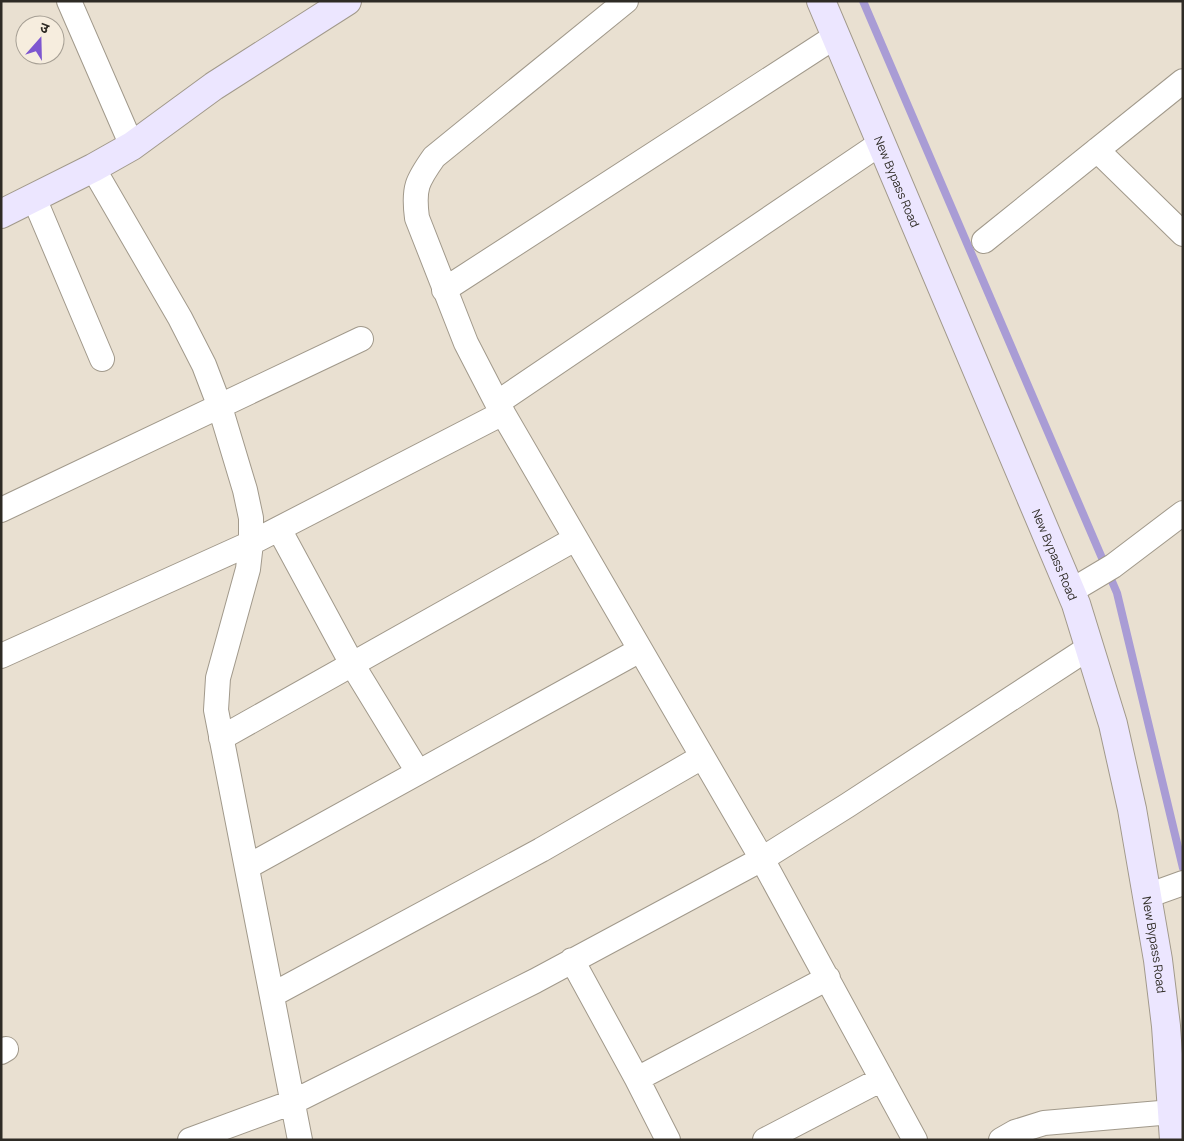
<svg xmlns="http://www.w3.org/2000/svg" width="1184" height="1141" viewBox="0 0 1184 1141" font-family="Manrope,'Noto Sans Devanagari',sans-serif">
  <rect width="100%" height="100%" fill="#e9e0d1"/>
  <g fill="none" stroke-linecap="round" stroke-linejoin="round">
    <!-- stream -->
    <path stroke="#a99cd5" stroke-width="8" d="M863,1l254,592 66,275"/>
    <!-- street casing -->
    <g stroke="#a1998b" stroke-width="26">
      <path id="street" d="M69,1l63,145
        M626,1l-192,156c-17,24 -21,31 -17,61l49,125 31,60 265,456 153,281
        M1097,150l86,84
        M93,168l87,150 24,47 16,42 25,83 6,28v25l-3,26 -30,109 -2,32 84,430
        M34,198l68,161
        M984,241l199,-160
        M444,290l392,-254
        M497,403l384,-260
        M1,510l360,-171
        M279,529l73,135 66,108
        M1071,591l42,-25 70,-53
        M1,656l250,-113 252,-130
        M221,738l354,-199
        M247,867l393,-217
        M1147,896l36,-13
        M572,960l65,119 31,61
        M272,995l269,-145 161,-93
        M1,1052l5,-3
        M637,1079l191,-101
        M190,1140l103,-38 242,-121 227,-122 86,-54 242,-158
        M765,1140l117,-61
        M1001,1140l14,-8 29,-9 128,-11"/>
    </g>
    <!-- secondary casing -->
    <g stroke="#a1998b" stroke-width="30">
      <g id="secondary">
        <path id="s1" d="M821,1l255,603 37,120 19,85 26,151 8,66 8,114"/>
        <path d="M1,214l92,-46 39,-22 82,-60 133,-85"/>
      </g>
    </g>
    <!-- street -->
    <use href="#street" stroke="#fff" stroke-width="24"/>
    <!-- secondary -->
    <use href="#secondary" stroke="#ece6ff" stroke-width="28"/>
  </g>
  <g text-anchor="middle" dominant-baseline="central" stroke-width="5" stroke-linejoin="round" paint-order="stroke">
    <!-- street labels -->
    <g font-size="12" fill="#2e2b25" stroke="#f6edde">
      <text stroke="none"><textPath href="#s1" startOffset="196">New Bypass Road</textPath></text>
      <text stroke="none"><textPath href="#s1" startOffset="601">New Bypass Road</textPath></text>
      <text stroke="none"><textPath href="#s1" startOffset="1005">New Bypass Road</textPath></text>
    </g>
  </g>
  <!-- border -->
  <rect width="1184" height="1141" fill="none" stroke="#2e2b25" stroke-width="5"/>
  <!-- north arrow -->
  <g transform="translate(40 40) rotate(20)"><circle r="24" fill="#f6edde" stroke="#a69f94"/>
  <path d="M0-4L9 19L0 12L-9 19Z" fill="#7d56d0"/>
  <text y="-8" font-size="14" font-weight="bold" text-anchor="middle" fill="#2e2b25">उ</text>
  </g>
</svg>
